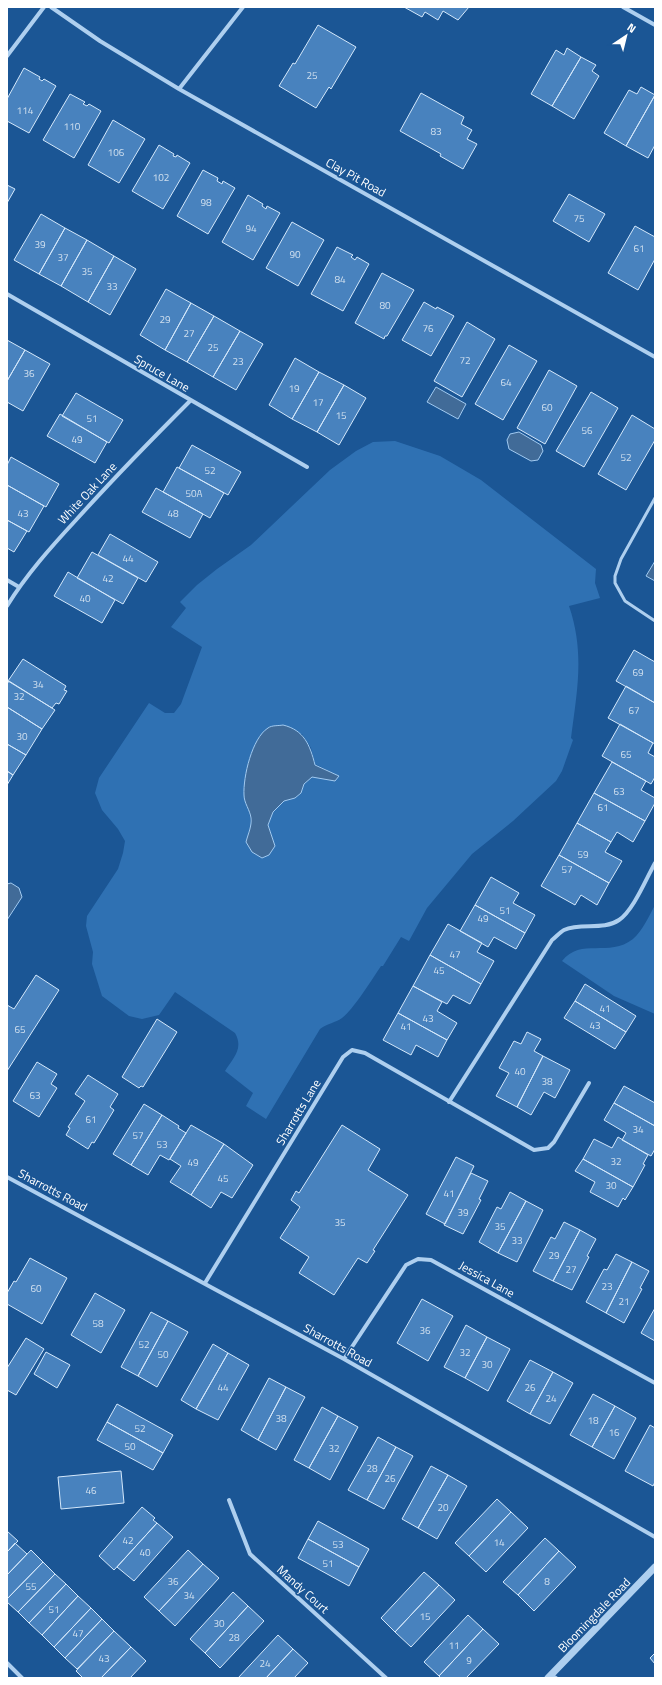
<svg xmlns="http://www.w3.org/2000/svg" width="662" height="1685" viewBox="0 0 662 1685" font-family="'Titillium Web',sans-serif">
  <rect width="100%" height="100%" fill="#1b5695"/>
  <!-- green -->
  <path fill="#2f71b3" fill-rule="evenodd" d="M395,441l45,15 41,24 115,89 -1,14 5,15 -31,8c16,47 8,85 2,132l2,2 -11,31 -6,10 -43,40 -41,33 -45,54 -18,33 -8,-4 -18,29h-2c-8,12 -28,44 -39,52 -7,5 -14,5 -22,11l-54,90 -20,-13 7,-13 -28,-22c8,-13 19,-22 10,-38l-60,-41 -16,23 -17,4 -13,-3 -27,-20 -10,-32 1,-12 -7,-26 1,-10 31,-47 5,-16 2,-12 -7,-12 -16,-19 -7,-17 4,-15 50,-75 16,10h9l7,-9 21,-57 -31,-20 15,-19 -6,-6 17,-17 20,-16 34,-24 79,-75 26,-19 17,-9zM302,734l9,14 4,16 24,12 -16,2 -11,-1 -8,7 -3,9 -6,5 -11,3 -11,11 -5,13 4,11 -24,-2 3,-9 -2,-17z
    M655,905v109l-41,-18 -52,-35c19,-24 47,-3 71,-22 10,-9 16,-23 22,-34z"/>
  <!-- water -->
  <path fill="#416b98" stroke="#a1caf1" d="M436,387l30,17 -8,15 -31,-17z
    M519,432l22,13 2,6 -5,9 -7,1 -22,-12 -2,-9 3,-6z
    M655,561v20l-9,-5z
    M283,725c21,5 27,20 32,40l24,11 -4,5 -23,-4 -8,7 -3,9 -6,5 -11,3 -11,11 -5,13 7,21 -6,9 -7,3 -10,-6 -6,-10c2,-8 6,-16 5,-24 -1,-8 -7,-15 -7,-23 -1,-18 8,-57 24,-67 4,-3 10,-2 15,-3z
    M11,883l8,5 3,9 -15,23v-36z"/>
  <!-- building -->
  <path fill="#4882be" stroke="#d4e8fb" d="M404,7h65l-11,13 -15,-9 -5,9 -13,-8 -3,5z
    M318,25l38,22 -25,42 -2,-2 -13,21 -37,-22 14,-23 2,1z
    M567,48l14,9 -29,49 -21,-12 25,-44 8,5z
    M581,57l15,8 -4,6 7,5 -25,43 -22,-13z
    M24,68l16,9 -1,2 3,2 2,-2 12,7 -27,47 -22,-12v-22z
    M641,87l14,8 -29,51 -22,-13 25,-43 8,4z
    M421,93l43,24 -3,7 11,6 -5,9 10,5 -14,25 -23,-13 1,-2 -41,-23z
    M70,94l15,8 -2,2 4,2 2,-2 12,7 -27,47 -31,-18z
    M655,95v50l-7,13 -22,-12z
    M113,120l32,19 -26,44 -31,-18z
    M159,145l15,9 -1,2 3,1 1,-2 13,8 -27,46 -31,-18z
    M203,170l15,8 -1,3 5,3 1,-3 12,7 -27,46 -31,-18z
    M7,185l8,4 -8,14z
    M569,194l36,20 -16,28 -36,-21z
    M248,195l15,9 -1,2 4,3 1,-3 13,7 -27,47 -31,-18z
    M41,214l24,14 -26,46 -25,-14z
    M292,222l32,18 -26,46 -32,-18z
    M635,226l20,11v22l-17,31 -30,-17z
    M65,228l22,12 -26,46 -22,-12z
    M87,240l27,16 -26,46 -27,-16z
    M337,247l16,8 -2,2 4,3 2,-3 12,7 -26,47 -32,-17z
    M114,256l22,13 -26,46 -22,-13z
    M382,273l32,17 -27,46h-2l-1,3 -29,-16z
    M166,289l25,14 -26,47 -25,-15z
    M424,302l12,7 1,-2 17,9 -23,40 -29,-16z
    M191,303l23,13 -27,46 -22,-12z
    M214,316l26,15 -27,46 -26,-15z
    M467,322l28,17 -33,58 -28,-16z
    M240,331l23,13 -27,46 -23,-13z
    M7,340l18,10 -18,31z
    M509,345l28,16 -34,59 -28,-16z
    M25,350l25,14 -27,47 -16,-9v-21z
    M295,358l24,14 -27,47 -23,-14z
    M549,370l28,16 -32,58 -28,-16z
    M319,372l25,13 -27,47 -25,-13z
    M344,385l22,13 -27,47 -22,-13z
    M591,392l27,16 -34,59 -28,-16z
    M76,393l47,27 -14,23 -47,-27z
    M60,414l47,28 -12,21 -48,-27z
    M632,415l23,14v11l-29,50 -28,-16z
    M192,445l49,27 -13,23 -49,-27z
    M11,457l48,27 -13,23 -39,-22v-20z
    M177,467l47,26 -14,25 -47,-26z
    M7,485l37,21 -15,26 -22,-12z
    M156,488l47,26 -13,24 -48,-26z
    M7,520l20,11 -13,21 -7,-4z
    M110,534l48,28 -12,20 -48,-27z
    M92,552l46,26 -15,26 -46,-26z
    M68,572l47,28 -13,23 -48,-27z
    M634,650l21,12v41l-39,-22z
    M23,659l43,27 -2,4 3,1 -8,13 -3,-1 -4,5 -44,-27z
    M9,681l46,29 -13,19 -35,-22v-23z
    M626,686l29,17v41l-47,-26z
    M7,707l35,22 -16,26 -19,-11z
    M620,724l33,19 -5,10 7,4v20l-4,7 -49,-28z
    M7,744l19,11 -13,20 -6,-4z
    M612,762l34,19 -5,9 14,8v5l-10,18 -51,-28z
    M7,771l6,4 -6,10z
    M594,793l51,28 -12,21 -16,-10 -6,10 -34,-19z
    M577,823l34,19 -6,10 17,9 -13,22 -50,-28z
    M559,855l50,28 -12,22 -16,-10 -6,10 -34,-19z
    M491,877l28,16 -6,10 22,12 -10,18 -50,-28z
    M475,905l50,28 -9,16 -22,-12 -6,10 -28,-16z
    M448,924l34,19 -5,9 17,9 -13,23 -51,-29z
    M430,955l51,29 -11,20 -17,-9 -6,9 -34,-18z
    M36,975l23,15 -52,81v-66l7,4z
    M585,984l51,32 -10,16 -51,-31z
    M413,986l29,16 -5,9 20,12 -10,17 -49,-27z
    M575,1001l51,31 -11,17 -51,-31z
    M398,1013l49,27 -9,17 -22,-12 -5,10 -28,-15z
    M157,1019l20,13 -34,55 -2,-1 -2,2 -17,-11z
    M527,1032l14,7 -7,12 9,5 -26,51 -21,-11 13,-23 -10,-5 15,-27 7,3z
    M543,1056l27,14 -15,28 -11,-6 -13,23 -14,-8z
    M37,1062l20,12 -6,10 6,4 -18,29 -26,-16z
    M88,1075l30,19 -8,13 4,3 -20,33 -2,-1 -4,7 -22,-14 4,-7 -2,-1 17,-26 -10,-7z
    M624,1086l31,17v23l-41,-23z
    M614,1103l41,23v23l-4,7 -29,-16 4,-7 -22,-13z
    M144,1104l18,11 -31,50 -18,-11z
    M162,1115l17,11 -1,2 8,5 -17,27 -9,-5 -12,20 -17,-10z
    M191,1125l33,19 -33,51 -21,-13 11,-16 -11,-7z
    M342,1125l38,24 -12,21 40,25 -35,55 2,1 -8,12 -9,-5 -24,37 -35,-22 10,-16 -29,-19 20,-31 -9,-7 5,-9 3,2z
    M618,1137l30,18 -5,9 2,1 -12,22 -50,-28 11,-20 18,9z
    M224,1144l29,21 -21,33 -11,-6 -10,16 -20,-13z
    M456,1157l18,9 -29,58 -19,-10z
    M583,1159l50,28 -8,13 -2,-2 -5,9 -28,-15 5,-10 -20,-11z
    M471,1173l17,8 -9,18 2,1 -18,34 -19,-9z
    M510,1192l16,9 -28,52 -19,-11 18,-35 4,2z
    M526,1201l17,9 -26,52 -19,-9z
    M564,1222l16,8 -27,51 -20,-10 18,-34 4,2z
    M580,1230l16,9 -9,17 2,1 -17,33 -19,-9z
    M616,1254l16,8 -26,51 -20,-11 18,-33 3,1z
    M30,1258l37,20 -25,46 -35,-20v-11l7,-12 2,1z
    M632,1262l17,9 -9,17 2,1 -18,34 -18,-10z
    M95,1293l30,17 -24,43 -30,-18z
    M422,1299l31,17 -25,45 -31,-18z
    M655,1308v33l-14,-8z
    M151,1312l17,9 -30,55 -17,-9z
    M168,1321l20,11 -31,55 -19,-11z
    M466,1325l21,12 -22,41 -21,-11z
    M487,1337l23,12 -22,42 -23,-13z
    M26,1338l18,11 -28,46 -9,-5v-22z
    M213,1344l15,9 -32,56 -15,-9z
    M46,1352l24,13 -13,23 -23,-14z
    M228,1353l21,12 -31,55 -22,-11z
    M530,1360l23,12 -23,42 -23,-13z
    M553,1372l20,11 -23,41 -20,-10z
    M269,1378l17,9 -28,53 -17,-10z
    M286,1387l19,10 -29,53 -18,-10z
    M593,1394l22,12 -23,41 -22,-12z
    M117,1404l56,31 -10,18 -56,-31z
    M615,1406l21,12 -22,41 -22,-12z
    M322,1407l16,9 -29,52 -15,-8z
    M338,1416l20,11 -28,53 -21,-12z
    M107,1422l56,31 -10,17 -56,-30z
    M650,1425l5,3v54l-2,4 -28,-15z
    M378,1437l18,10 -29,53 -19,-10z
    M396,1447l17,9 -29,53 -17,-9z
    M431,1466l17,9 -30,53 -16,-9z
    M121,1471l3,32 -63,6 -3,-32z
    M448,1475l19,11 -30,53 -19,-11z
    M497,1499l14,13 -42,44 -14,-13z
    M142,1507l13,11 -2,2 4,3 -43,47 -15,-14z
    M511,1512l17,16 -42,44 -17,-16z
    M318,1521l51,28 -10,18 -51,-28z
    M157,1523l16,14 -39,44 -17,-14z
    M7,1531l11,10 -11,11z
    M545,1538l14,13 -41,44 -15,-13z
    M308,1539l51,28 -10,19 -51,-28z
    M15,1543l12,11 -20,21v-23z
    M31,1550l12,12 -36,37v-24z
    M188,1550l15,14 -44,47 -15,-14z
    M559,1551l17,16 -42,44 -16,-16z
    M43,1562l12,12 -37,38 -11,-10v-3z
    M203,1564l16,14 -44,48 -16,-15z
    M424,1572l15,13 -44,47 -14,-14z
    M55,1574l11,10 -37,39 -11,-11z
    M66,1584l12,12 -36,39 -13,-12z
    M439,1585l16,15 -44,47 -16,-15z
    M233,1592l15,14 -43,47 -15,-14z
    M78,1596l13,12 -37,39 -12,-12z
    M248,1606l16,15 -44,47 -15,-15z
    M91,1608l11,11 -37,39 -11,-11z
    M468,1615l15,14 -44,47 -15,-14z
    M102,1619l12,12 -37,38 -12,-11z
    M483,1629l16,15 -33,34h-25l-2,-2z
    M114,1631l17,16 -30,31h-18l-7,-7z
    M278,1635l15,14 -27,29h-28z
    M131,1647l15,14 -16,17h-29z
    M293,1649l15,14 -14,15h-28z
    M655,1653v11l-5,-6z"/>
  <g fill="none" stroke-linecap="round" stroke-linejoin="round">
    <!-- service -->
    <path stroke="#aecfef" stroke-width="3" d="M655,498l-34,61 -6,17v7l10,18 30,20"/>
    <!-- minor -->
    <path stroke="#aecfef" stroke-width="4" d="M51,7l49,34 79,48 476,268
      M623,7l32,18
      M7,56l37,-49
      M179,89l64,-82
      M7,294l300,173
      M7,580l12,7
      M7,606c19,-31 44,-59 69,-86 37,-41 75,-80 114,-119
      M449,1102l103,-162c4,-3 8,-8 12,-10 17,-8 39,1 55,-10 14,-9 27,-41 36,-57
      M7,1177l337,182 311,178
      M205,1283l138,-226 9,-7 13,3 169,97 14,-2 6,-6 35,-59
      M344,1359l62,-94 12,-6 13,1 224,123
      M229,1500l21,54 136,124
      M7,1663l15,15
      M550,1675l6,3"/>
    <!-- tertiary -->
    <path stroke="#aecfef" stroke-width="7" d="M548,1678l107,-111"/>
  </g>
  <g text-anchor="middle" dominant-baseline="central" stroke-width="3.5" stroke-linejoin="round" paint-order="stroke">
    <!-- number labels -->
    <g font-size="10" fill="#d1e0ef">
      <text x="312" y="75">25</text>
      <text x="25" y="110">114</text>
      <text x="72" y="126">110</text>
      <text x="436" y="131">83</text>
      <text x="116" y="152">106</text>
      <text x="161" y="177">102</text>
      <text x="206" y="202">98</text>
      <text x="579" y="218">75</text>
      <text x="251" y="228">94</text>
      <text x="40" y="244">39</text>
      <text x="639" y="248">61</text>
      <text x="295" y="254">90</text>
      <text x="63" y="257">37</text>
      <text x="87" y="271">35</text>
      <text x="340" y="279">84</text>
      <text x="112" y="286">33</text>
      <text x="385" y="305">80</text>
      <text x="165" y="319">29</text>
      <text x="428" y="328">76</text>
      <text x="189" y="333">27</text>
      <text x="213" y="347">25</text>
      <text x="465" y="360">72</text>
      <text x="238" y="361">23</text>
      <text x="29" y="373">36</text>
      <text x="506" y="382">64</text>
      <text x="294" y="388">19</text>
      <text x="318" y="402">17</text>
      <text x="547" y="407">60</text>
      <text x="341" y="415">15</text>
      <text x="92" y="418">51</text>
      <text x="587" y="430">56</text>
      <text x="77" y="439">49</text>
      <text x="626" y="457">52</text>
      <text x="210" y="470">52</text>
      <text x="194" y="493">50A</text>
      <text x="23" y="513">43</text>
      <text x="173" y="513">48</text>
      <text x="128" y="558">44</text>
      <text x="108" y="578">42</text>
      <text x="85" y="598">40</text>
      <text x="638" y="672">69</text>
      <text x="38" y="684">34</text>
      <text x="19" y="696">32</text>
      <text x="634" y="710">67</text>
      <text x="22" y="736">30</text>
      <text x="626" y="754">65</text>
      <text x="619" y="791">63</text>
      <text x="603" y="807">61</text>
      <text x="583" y="854">59</text>
      <text x="567" y="869">57</text>
      <text x="505" y="910">51</text>
      <text x="483" y="918">49</text>
      <text x="455" y="954">47</text>
      <text x="439" y="970">45</text>
      <text x="605" y="1008">41</text>
      <text x="428" y="1018">43</text>
      <text x="595" y="1025">43</text>
      <text x="406" y="1026">41</text>
      <text x="20" y="1029">65</text>
      <text x="520" y="1071">40</text>
      <text x="547" y="1081">38</text>
      <text x="35" y="1095">63</text>
      <text x="91" y="1119">61</text>
      <text x="638" y="1129">34</text>
      <text x="138" y="1135">57</text>
      <text x="162" y="1144">53</text>
      <text x="616" y="1161">32</text>
      <text x="193" y="1162">49</text>
      <text x="223" y="1178">45</text>
      <text x="611" y="1185">30</text>
      <text x="449" y="1193">41</text>
      <text x="463" y="1212">39</text>
      <text x="340" y="1222">35</text>
      <text x="500" y="1226">35</text>
      <text x="517" y="1240">33</text>
      <text x="554" y="1255">29</text>
      <text x="571" y="1269">27</text>
      <text x="607" y="1286">23</text>
      <text x="36" y="1288">60</text>
      <text x="624" y="1301">21</text>
      <text x="98" y="1323">58</text>
      <text x="425" y="1330">36</text>
      <text x="144" y="1344">52</text>
      <text x="465" y="1352">32</text>
      <text x="163" y="1354">50</text>
      <text x="487" y="1364">30</text>
      <text x="223" y="1387">44</text>
      <text x="530" y="1387">26</text>
      <text x="551" y="1398">24</text>
      <text x="281" y="1418">38</text>
      <text x="593" y="1420">18</text>
      <text x="140" y="1428">52</text>
      <text x="614" y="1432">16</text>
      <text x="130" y="1446">50</text>
      <text x="334" y="1448">32</text>
      <text x="372" y="1468">28</text>
      <text x="390" y="1478">26</text>
      <text x="91" y="1490">46</text>
      <text x="443" y="1507">20</text>
      <text x="128" y="1540">42</text>
      <text x="499" y="1542">14</text>
      <text x="338" y="1544">53</text>
      <text x="145" y="1552">40</text>
      <text x="328" y="1563">51</text>
      <text x="173" y="1581">36</text>
      <text x="547" y="1581">8</text>
      <text x="31" y="1586">55</text>
      <text x="189" y="1595">34</text>
      <text x="54" y="1609">51</text>
      <text x="425" y="1616">15</text>
      <text x="219" y="1623">30</text>
      <text x="78" y="1633">47</text>
      <text x="234" y="1637">28</text>
      <text x="454" y="1645">11</text>
      <text x="104" y="1658">43</text>
      <text x="469" y="1660">9</text>
      <text x="265" y="1663">24</text>
    </g>
    <!-- street labels -->
    <g font-size="12" fill="#fff" stroke="#1b5695">
      <text transform="translate(356 177) rotate(29)">Clay Pit Road</text>
      <text transform="translate(162 373) rotate(30)">Spruce Lane</text>
      <text transform="translate(87 493) rotate(-47)">White Oak Lane</text>
      <text transform="translate(298 1112) rotate(-59)">Sharrotts Lane</text>
      <text transform="translate(53 1190) rotate(28)">Sharrotts Road</text>
      <text transform="translate(487 1279) rotate(29)">Jessica Lane</text>
      <text transform="translate(338 1345) rotate(29)">Sharrotts Road</text>
      <text transform="translate(303 1589) rotate(42)">Mandy Court</text>
      <text transform="translate(594 1615) rotate(-46)">Bloomingdale Road</text>
    </g>
  </g>
  <!-- border -->
  <rect width="662" height="1685" fill="none" stroke="#ffffff" stroke-width="16"/>
  <!-- north arrow -->
  <g transform="translate(626 36) rotate(35)" stroke="#1b5695" stroke-width="3" paint-order="stroke">
  <path d="M0-3L7 15L0 10L-7 15Z" fill="#ffffff"/>
  <text y="-6" font-size="11" font-weight="bold" text-anchor="middle" fill="#ffffff">N</text>
  </g>
</svg>
